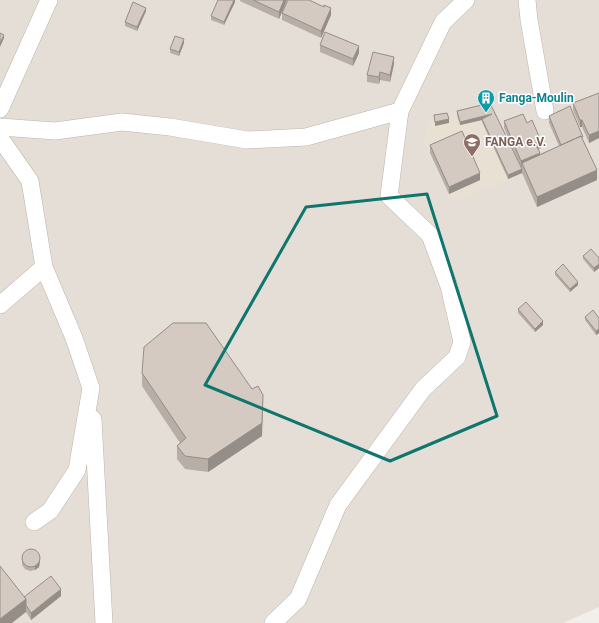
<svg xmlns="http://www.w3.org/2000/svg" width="599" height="623" viewBox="0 0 599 623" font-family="Roboto,sans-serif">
  <rect width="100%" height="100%" fill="#f2eee9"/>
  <!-- residential -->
  <path fill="#e5ded7" d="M0,0h599v607l-36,16h-563z"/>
  <!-- education -->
  <path fill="#e9e0d4" d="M490,107l32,66 -69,30 -30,-62 7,-21z"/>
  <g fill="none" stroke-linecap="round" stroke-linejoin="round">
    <!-- minor casing -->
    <g stroke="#bcb4ac" stroke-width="18">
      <path id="minor" d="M527,0l2,20 16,91
        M0,109l49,-109
        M0,127l55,4 67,-9 48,5 77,13 59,-3 94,-26
        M0,138l30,43 14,86 -44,38
        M93,419l11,204
        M34,522l16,-11 27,-41 14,-82 -17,-50 -30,-71
        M273,623l25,-24 40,-94 85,-116 34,-32 5,-15 -13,-56 -19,-51 -41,-39 11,-85 43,-89 23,-22"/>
    </g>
    <!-- minor -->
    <use href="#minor" stroke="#fff" stroke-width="17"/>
  </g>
  <!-- wall -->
  <path fill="#b7aea7" d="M235,0v2l-11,23 -13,-5v-4z
    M240,0h47l-8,19 -39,-18z
    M146,11l-9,20 -12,-5v-4z
    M282,13l49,2 -10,23 -39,-18z
    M184,43l-5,13 -9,-3v-4z
    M320,45l39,8 -6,13 -33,-14z
    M394,64l-4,18 -10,-2 -1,4 -12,-2v-7z
    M599,94v44l-10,5 -7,-16h-2l-7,-17v-7z
    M490,103l32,66 -18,-41v-7l23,2 14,25 -3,1 2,5 19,-8 -10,-23v-7l34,25 14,39 -60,27 -15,-34 -14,6 -26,-57v-2l-22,5 -3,-10v-4z
    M430,145l50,35 -31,14 -19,-41z
    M583,256l16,2v10l-5,4 -11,-13z
    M555,272l23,13 -8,7 -15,-17z
    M518,309l25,16 -8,7 -17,-19z
    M585,317l14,1v15l-3,2 -11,-15z
    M142,373l121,35 -1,28 -54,36 -23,-3 -8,-10v-13l3,-3 -38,-57z
    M22,555l18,6 -1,6 -4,3 -5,1 -5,-2 -3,-4z
    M61,596l-30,24 -5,-8 -2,-15z"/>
  <!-- shaded-wall -->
  <path fill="#958d88" d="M234,0h1v2l-11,23v-3z
    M284,0h3l-8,19v-7z
    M146,8v3l-9,20v-4z
    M331,8v7l-10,23v-7z
    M4,35v3l-4,9v-4z
    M184,39v4l-5,13v-4z
    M359,46v7l-6,13v-7z
    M394,57v7l-4,18v-7z
    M380,72v8l-1,4v-7z
    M492,114l-10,5v1l-22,5v-3z
    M449,119v4l-14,3v-4z
    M580,120h2v7h-2z
    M599,131v7l-10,5v-8z
    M541,141v7l-6,2v-7z
    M540,153v8l-18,2 -1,5v-7z
    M522,169v4l-14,6v-4z
    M597,170v10l-60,27v-10z
    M480,173v7l-31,14v-7z
    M599,264v4l-5,4v-4z
    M578,282v3l-8,7v-3z
    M543,321v4l-8,7v-3z
    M599,329v4l-3,2v-4z
    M263,395l-1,41 -54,36v-13z
    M40,558v3l-1,6 -4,3v-4z
    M61,589v7l-30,24v-7z
    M26,599v13l-14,11h-12v-4z"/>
  <!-- building -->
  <path fill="#d5cac2" stroke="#958d88" d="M218,0h16l-10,22 -13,-6z
    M253,0h31l-5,12z
    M288,0h21l15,7v-2l7,3 -10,23 -39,-18z
    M133,2l13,6 -9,19 -12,-5z
    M325,32l34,14 -6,13 -33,-14z
    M0,33l4,2 -4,8z
    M175,36l9,3 -5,13 -9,-3z
    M373,52l21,5 -4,18 -10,-3 -1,5 -12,-2z
    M599,93v38l-10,4 -7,-15h-2l-7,-17z
    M490,103l32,66 -14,6 -26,-56 10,-5 -32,8 -3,-11z
    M570,106l13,31h-1l-1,-1 -20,9 -12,-29z
    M447,113l2,6 -14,3 -1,-7z
    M523,114l4,9 5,-3 9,21 -6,2 5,10 -19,8 -17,-40z
    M462,131l18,42 -31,14 -19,-42z
    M581,136l16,34 -60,27 -15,-34z
    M591,249l8,9v6l-5,4 -11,-12z
    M563,264l15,18 -8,7 -15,-17z
    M526,302l17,19 -8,8 -17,-20z
    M593,310l6,8v11l-3,2 -11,-14z
    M173,323h33l46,66 6,-3 5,9 -1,28 -54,36 -23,-3 -8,-10 9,-8 -44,-65 2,-26z
    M22 558a9 9 0 1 1 18 0a9 9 0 1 1-18 0Z
    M0,566l26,33 -26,20z
    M51,576l10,13 -30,24 -5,-8v-6l-2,-2z"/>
  <!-- marked area -->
  <path fill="none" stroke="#0f766e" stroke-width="3" stroke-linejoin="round" d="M427,194l70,222 -107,45 -185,-76 101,-178z"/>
  <!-- icons -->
  <defs>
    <g id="building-pin" transform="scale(0.9)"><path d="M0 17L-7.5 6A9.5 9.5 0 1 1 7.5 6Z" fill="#0f9aa8" stroke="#fff"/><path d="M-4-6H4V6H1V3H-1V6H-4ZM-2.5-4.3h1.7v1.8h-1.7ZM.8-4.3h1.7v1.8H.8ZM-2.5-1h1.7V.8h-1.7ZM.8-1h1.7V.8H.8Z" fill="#fff"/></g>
    <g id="school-pin" transform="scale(0.9)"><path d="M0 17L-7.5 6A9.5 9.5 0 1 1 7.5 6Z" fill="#8d6e63" stroke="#fff"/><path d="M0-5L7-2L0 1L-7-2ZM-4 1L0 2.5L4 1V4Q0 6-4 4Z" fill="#fff"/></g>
  </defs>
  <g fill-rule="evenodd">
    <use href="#building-pin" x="486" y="98"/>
    <use href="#school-pin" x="472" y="142"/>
  </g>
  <g text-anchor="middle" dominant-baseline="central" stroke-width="3" stroke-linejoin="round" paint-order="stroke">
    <!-- culture labels -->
    <g font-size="12" font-weight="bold" fill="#0d838f" stroke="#fff" text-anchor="start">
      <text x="499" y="98">Fanga-Moulin</text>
    </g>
    <!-- education labels -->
    <g font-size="12" font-weight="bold" fill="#785e54" stroke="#fff" text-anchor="start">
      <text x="485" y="142">FANGA e.V.</text>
    </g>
  </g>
</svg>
